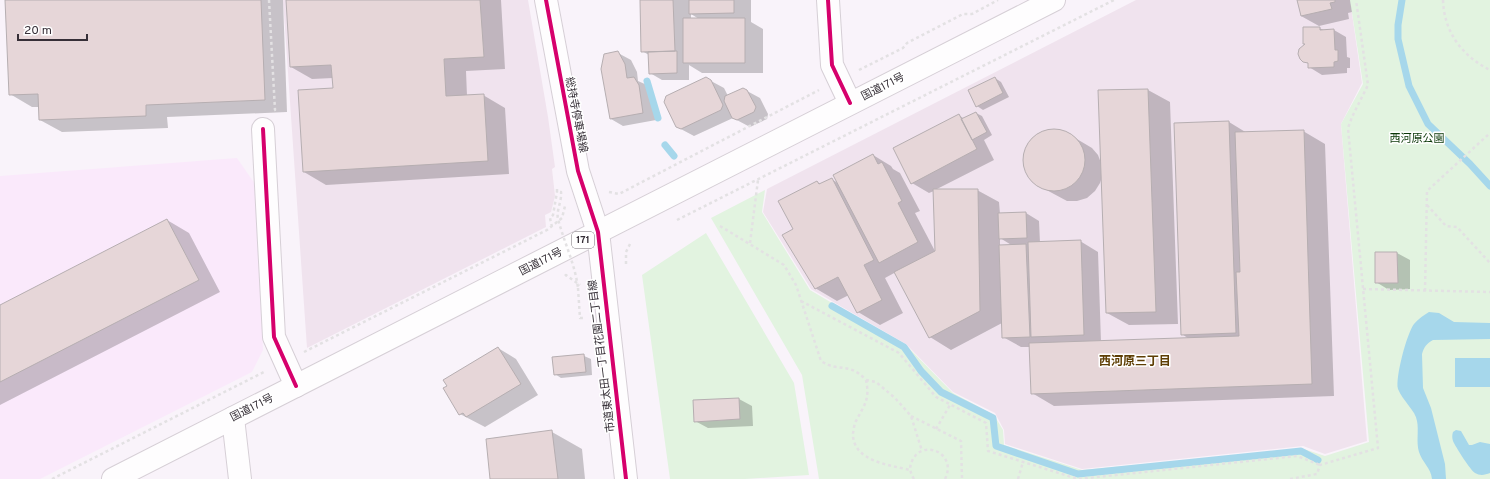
<svg xmlns="http://www.w3.org/2000/svg" width="1490" height="479" viewBox="0 0 1490 479" font-family="Overpass,'Noto Sans JP',sans-serif">
  <rect width="100%" height="100%" fill="#f9f3fa"/>
  <!-- built -->
  <path fill="#fae9fb" d="M237,158l18,26 8,166 -11,22 -212,107h-40v-303z"/>
  <!-- industrial -->
  <path fill="#f0e3ee" d="M283,0h245l20,117 7,50 -3,2 3,27 -4,16 -6,3 1,12 -239,121z
    M1136,0h214l12,83 -21,41 26,317 -42,13 -22,-8 -221,23 -77,-25 -1,-14 -9,-17 -42,-21 -47,-48 -95,-55 -48,-77 4,-23z"/>
  <!-- green -->
  <path fill="#e2f3e0" d="M1350,0h140v479h-671l-17,-104 -91,-157 54,-28 -3,22 48,78 22,13 -2,5 76,37 47,48 41,22 9,15 1,15 78,25 222,-21 21,7 44,-14 -28,-318 22,-40z
    M706,233l88,150 15,92 -64,4h-75l-28,-204z"/>
  <!-- water -->
  <path fill="#a6d7eb" d="M1429,312l10,1 15,9 36,1v16l-57,1c-6,3 -9,7 -11,14l1,34 8,20 14,56 1,15h-14c-1,-11 -10,-17 -13,-27 -3,-10 0,-22 -2,-31 -1,-10 -15,-21 -19,-32 -3,-11 9,-56 16,-65 4,-5 10,-9 15,-12z
    M1455,358h35v29h-35z
    M1456,430l5,1 8,14h3l8,-3 10,2v29c-5,2 -10,3 -15,0 -4,-2 -20,-27 -22,-32 -1,-3 -1,-6 0,-9z"/>
  <!-- shadow -->
  <path fill="#0003" fill-rule="evenodd" d="M6,0h277l4,112 -120,5 1,11 -106,4 -22,-12v-13h-8l-22,-13z
    M287,0h214l4,69 -39,2 1,25 16,-1 22,13 4,66 -183,11 -22,-13 30,-83 -1,-11 -21,1 -21,-12z
    M641,0h110v22l12,7v44h-61l-13,-8v15h-27l-12,-7 -1,-18 -7,-4zM691,14l8,5h-8z
    M1298,0h52l2,12 -4,1 1,6 -30,7 -18,-10z
    M1319,28l5,2h10l12,7 1,20 3,1v10h-3v5l-25,2 -13,-8v-3l-6,-4 2,-16z
    M618,53l13,7 6,12 1,9 9,4 4,8 5,27 -33,6 -12,-7z
    M995,78l6,4 8,15 -26,13 -6,-4z
    M711,81l13,7 4,8 19,-5 13,7 8,16 -1,5 -17,8 -17,-9 -39,18 -17,-9z
    M1148,90l22,12 8,222 -49,1 -22,-12 -5,-136 -2,6 -5,8 -8,7 -10,3h-10l-28,-15 -8,-6 -5,-9 -2,-10 1,-10 5,-8 7,-7 8,-4 10,-2 10,2 27,16 6,7 3,8 -2,-72z
    M976,113l6,3 10,19 -8,5 10,20 -59,30h42l22,12 1,12 26,-1 13,8 1,22 40,-2 18,11 3,90 88,-3 -7,-5 47,-212 18,11 56,-2 22,13 9,252 -280,10 -22,-13 -2,-46h-9l-18,-10 -1,-14 -51,27 -21,-13 -34,-65 -11,6 18,35 -23,12 -22,-13 -9,-17 -12,6 -22,-13 -21,-58 23,-48 4,2 10,-5 7,4 35,-28 18,11 2,3 7,4 20,38 -5,2 21,40 -2,-62 -5,2 -17,-10 47,-68 5,4zM1000,238l13,8h-13z
    M167,220l22,13 31,59 -220,113v-99z
    M1376,253h21l13,7v29l-21,1 -13,-8z
    M498,348l18,11 22,36 -53,32 -25,-13z
    M584,356l7,3 1,16 -31,3 -6,-4 -2,-16z
    M739,399l13,7 1,20 -45,2 -13,-7 -1,-20z
    M552,432l30,17 3,30h-94z"/>
  <g fill="none" stroke-linecap="round" stroke-linejoin="round">
    <!-- stream -->
    <path stroke="#a6d7eb" stroke-width="7" d="M1402,0l-4,25v14l11,47 19,38 42,40 20,22
      M647,81l11,37
      M665,145l9,11
      M832,306l72,41 17,24 20,21 52,26 3,28 82,28 223,-23 17,9"/>
  </g>
  <!-- building -->
  <path fill="#e6d6d8" stroke="#b6aeb1" d="M5,0h256l4,100 -119,5v11l-107,4 -1,-26 -29,1z
    M286,0h194l4,57 -40,2 2,37 38,-2 4,67 -185,11 -5,-82 35,-2 -2,-23 -41,2z
    M640,0h33l2,51 -34,1z
    M689,0h45v13l-45,1z
    M1297,0h38v2l-5,1 2,6 -31,7z
    M683,18h62v45h-62z
    M1303,27h17v3l14,-1 1,21h3v11l-4,1v5l-26,1v-5l-5,-1 -3,-3 -2,-5 1,-5 6,-5h-2z
    M618,51l7,13 2,14 7,-1 5,8 4,28 -33,6 -9,-50 3,-15z
    M677,51v22l-28,1 -1,-22z
    M706,77l5,3 12,25 -2,5 -40,19 -5,-2 -12,-25 2,-6z
    M995,77l8,16 -27,14 -8,-17z
    M743,88l4,2 9,17 -2,5 -17,8 -5,-2 -8,-17 1,-5z
    M1148,89l8,223 -50,1 -8,-223z
    M976,112l11,20 -15,8 -11,-21z
    M959,114l18,35 -66,35 -18,-36z
    M1229,121l7,212 -55,2 -7,-212z
    M1023 160a31 31 0 1 1 62 0a31 31 0 1 1-62 0Z
    M1304,130l8,254 -281,10 -2,-51 210,-7 -3,-64h4l-5,-140z
    M873,154l5,10 4,-2 20,39 -4,2 20,39 -39,21 -46,-88z
    M832,178l42,82 -10,5 18,35 -25,13 -19,-36 -23,12 -33,-54 11,-6 -15,-28 39,-20 2,3z
    M933,189h45l2,122 -51,27 -35,-66 41,-21z
    M1026,212l1,26 -28,1 -1,-26z
    M167,219l32,61 -199,102v-77z
    M1081,240l3,95 -53,2 -3,-95z
    M1026,244l4,93 -28,1 -3,-93z
    M1375,252h22l1,31h-23z
    M498,347l23,37 -55,33 -3,-4 -4,2 -16,-27 4,-2 -4,-6z
    M584,354l2,18 -32,3 -2,-18z
    M739,398l1,21 -46,3 -1,-22z
    M552,430l6,49h-68l-4,-40z"/>
  <g fill="none" stroke-linecap="round" stroke-linejoin="round">
    <!-- minor casing -->
    <g stroke="#d6cfd6" stroke-width="24">
      <path id="minor" d="M828,0l4,65 18,38
        M263,129l11,208 22,49
        M598,232l28,247
        M233,418l7,61"/>
    </g>
    <!-- major casing -->
    <g stroke="#d6cfd6" stroke-width="24">
      <path id="major" d="M546,0l32,171 20,61"/>
    </g>
    <!-- highway casing -->
    <g stroke="#d6cfd6" stroke-width="24">
      <path id="highway" d="M113,479l941,-479"/>
    </g>
    <!-- path -->
    <path stroke="#e3e1e3" stroke-width="2.5" stroke-dasharray="3 3" stroke-linecap="butt" d="M269,0l6,110h-1
      M1443,0c1,32 19,56 47,70
      M859,70l44,-22 4,-5 56,-29h9l26,-14
      M609,192l10,2 200,-104
      M1427,205l19,21 11,1 33,36
      M677,220l437,-220
      M720,226l64,39 12,20 25,76c18,12 27,0 45,19 4,19 -1,24 -10,41 -2,3 -2,8 -3,12 -1,28 36,32 57,37
      M552,227l-2,-9 3,-3 4,-23
      M750,243l8,-63
      M626,264v-12l5,-10
      M565,276l1,-1 14,10
      M578,288l2,30h3v-3
      M1363,289l127,3
      M1425,291l2,-100 63,-58
      M801,301l98,52 37,44 50,26 2,28 90,28 219,-23 23,9
      M304,352l243,-122 15,-12 3,-12
      M866,380l10,2 19,16 16,18 11,35
      M911,416l50,25 1,38
      M936,429l14,-24
      M52,479l214,-108
      M914,479c-4,-6 -5,-12 -2,-18 10,-23 46,-8 33,18
      M1018,479l5,-17
      M1290,479l27,-5 3,-9 58,-17 -30,-320 4,-11 16,-32 -12,-85"/>
    <!-- minor -->
    <use href="#minor" stroke="#fefdfe" stroke-width="22"/>
    <!-- major -->
    <use href="#major" stroke="#fefdfe" stroke-width="22"/>
    <!-- highway -->
    <use href="#highway" stroke="#fefdfe" stroke-width="22"/>
    <!-- path-bridge -->
    <path stroke="#e3e1e3" stroke-width="2.5" stroke-dasharray="3 3" stroke-linecap="butt" d="M557,189v3h4c1,9 -5,19 -3,27 6,23 17,45 20,69"/>
    <!-- cycleway casing -->
    <g stroke="#fff" stroke-width="6">
      <path id="cycleway" d="M546,0l32,171 20,61 28,247
        M828,0l4,65 18,38
        M263,129l11,208 22,49"/>
    </g>
    <!-- cycleway -->
    <use href="#cycleway" stroke="#d6006c" stroke-width="4"/>
  </g>
  <g text-anchor="middle" dominant-baseline="central" stroke-width="3" stroke-linejoin="round" paint-order="stroke">
    <!-- shield labels -->
    <rect fill="#fff" stroke="#726d73" stroke-width="1" x="572" y="232" width="22" height="16" rx="3"/>
    <g font-size="10" font-weight="bold" fill="#362f37">
      <text x="583" y="240">171</text>
    </g>
    <!-- street labels -->
    <g font-size="11" fill="#362f37" stroke="#fff">
      <text transform="translate(883 87) rotate(-27)">国道171号</text>
      <text transform="translate(576 115) rotate(79)">総持寺停車場線</text>
      <text transform="translate(541 262) rotate(-27)">国道171号</text>
      <text transform="translate(602 356) rotate(-97)">市道東太田一丁目花園二丁目線</text>
      <text transform="translate(252 408) rotate(-27)">国道171号</text>
    </g>
    <!-- park labels -->
    <g font-size="11" fill="#0a3707" stroke="#fff">
      <text x="1417" y="139">西河原公園</text>
    </g>
    <!-- neighbourhood labels -->
    <g font-size="12" font-weight="bold" fill="#5e3e04" stroke="#fff">
      <text x="1135" y="362">西河原三丁目</text>
    </g>
  </g>
  <!-- scale -->
  <path d="M18 34v6h69v-6" fill="none" stroke="#362f37" stroke-width="2"/>
  <text x="24" y="34" font-size="12" fill="#362f37" stroke="#ffffff" stroke-width="3" paint-order="stroke">20 m</text>
</svg>
